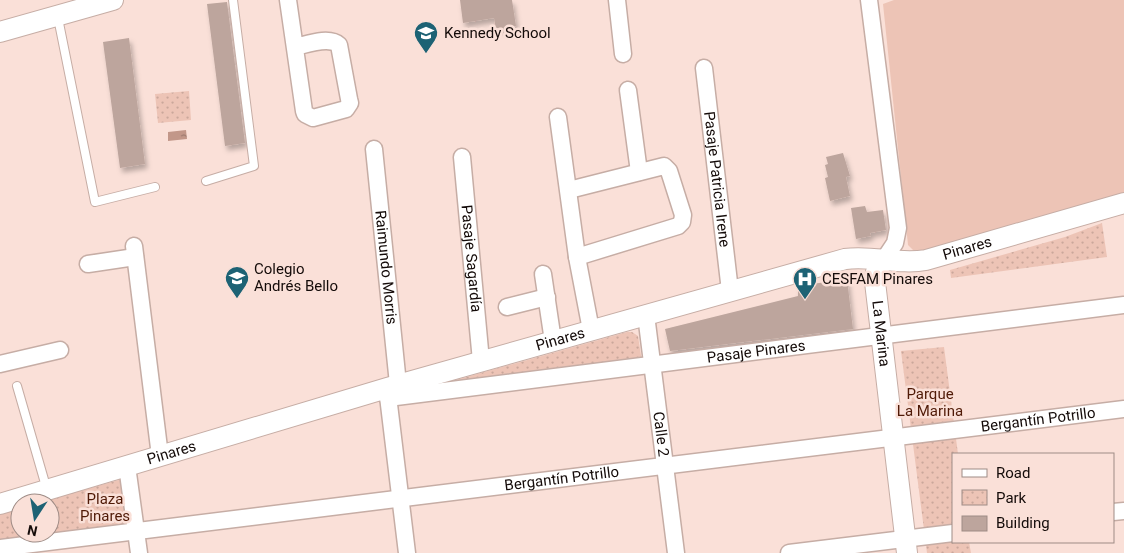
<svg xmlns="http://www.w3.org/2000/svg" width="1124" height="553" viewBox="0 0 1124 553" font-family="Roboto,sans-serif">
  <defs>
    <pattern id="park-dots" width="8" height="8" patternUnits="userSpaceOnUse" patternTransform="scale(1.25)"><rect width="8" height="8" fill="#edc4b6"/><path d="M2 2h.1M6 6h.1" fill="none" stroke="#caa79b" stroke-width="1.8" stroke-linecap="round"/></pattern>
    <pattern id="water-ripples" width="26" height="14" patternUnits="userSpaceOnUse" patternTransform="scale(1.25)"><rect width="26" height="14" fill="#c29789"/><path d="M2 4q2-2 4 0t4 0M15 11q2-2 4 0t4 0" fill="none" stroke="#9c796e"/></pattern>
    <filter id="shadow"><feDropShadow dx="2.5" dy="4.5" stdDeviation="2.5" flood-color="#0004"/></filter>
  </defs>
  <rect width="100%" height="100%" fill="#fae0d8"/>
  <!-- grass -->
  <path fill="#edc4b6" d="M894,0h230v197l-208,56 -8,-8 -25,-241z"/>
  <!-- park -->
  <path fill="url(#park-dots)" d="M189,91l2,29 -33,3 -3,-29z
    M1102,223l5,34 -156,21 -1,-8 115,-33z
    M627,332h5l6,4 4,26 -218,27z
    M944,347l14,107h-5v88h16l2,11h-44l-26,-202z
    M126,478l1,48 -127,17v-30l20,-5v25h30v-30h-14z"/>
  <!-- water -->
  <path fill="url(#water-ripples)" d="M186,130l1,9 -19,2v-9z"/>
  <!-- building -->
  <path fill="#bda59d" filter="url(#shadow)" d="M460,0h52l4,26 -20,3 -2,-11 -31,5z
    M227,2l18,141 -20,3 -18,-142z
    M129,38l16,126 -25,4 -17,-126z
    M843,153l7,23 -4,1 4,19 -20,5 -5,-23 3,-1 -3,-12 3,-1 -2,-7z
    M865,206l2,6 16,-2 3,20 -16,3 1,3 -15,3 -5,-31z
    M847,279l6,50 -183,22 -5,-22 133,-33v-10z"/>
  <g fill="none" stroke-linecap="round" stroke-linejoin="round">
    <!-- service casing -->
    <g stroke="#c6ada5" stroke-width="10">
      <path id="service" d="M58,18l37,184 60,-15
        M206,181l48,-15 -21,-166
        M17,386l30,104"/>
    </g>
    <!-- minor casing -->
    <g stroke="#c6ada5" stroke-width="19">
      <g id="minor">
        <path d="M288,0l16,111 1,3 8,4 33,-9 4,-6 -1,-4 -10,-54c-10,-9 -31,-1 -44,2"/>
        <path d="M617,0l6,54"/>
        <path d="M869,0l29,228 -3,15 -12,18"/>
        <path id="s1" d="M704,68l26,223"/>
        <path d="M628,90l11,82"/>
        <path d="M558,117l19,140 14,73"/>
        <path id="s2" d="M374,149l24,235"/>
        <path id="s3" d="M462,157l19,204"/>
        <path d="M569,190l95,-24 5,5 14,44 -1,7 -4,4 -101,31"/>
        <path d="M134,246l26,210"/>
        <path d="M88,264l47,-7"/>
        <path d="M543,274l10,67"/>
        <path d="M507,307l40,-10"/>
        <path id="s4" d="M646,315l30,238"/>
        <path d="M0,364l60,-14"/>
        <path d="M387,388l20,165"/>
        <path id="s5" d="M388,398l736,-93"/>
        <path d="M127,466l12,87"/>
        <path d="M1113,512l11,-1"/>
        <path id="s6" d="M0,548l1124,-139"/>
        <path d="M789,553l164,-20"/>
      </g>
    </g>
    <!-- tertiary casing -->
    <g stroke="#c6ada5" stroke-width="22">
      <g id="tertiary">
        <path d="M0,32l113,-32"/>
        <path id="s7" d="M883,261l-7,11 -1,10 32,271"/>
        <path id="s8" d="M0,504l387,-116 458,-129c27,-4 54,6 81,1l198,-57"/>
      </g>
    </g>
    <!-- service -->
    <use href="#service" stroke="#fff" stroke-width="8"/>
    <!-- minor -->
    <use href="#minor" stroke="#fff" stroke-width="16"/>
    <!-- tertiary -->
    <use href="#tertiary" stroke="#fff" stroke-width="20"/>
  </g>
  <!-- icons -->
  <defs>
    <g id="school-pin" transform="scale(1.25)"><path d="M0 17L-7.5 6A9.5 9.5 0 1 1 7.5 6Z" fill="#1d6274" stroke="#fae0d8"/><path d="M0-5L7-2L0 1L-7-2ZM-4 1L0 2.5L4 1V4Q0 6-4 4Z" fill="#fff"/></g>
    <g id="hospital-pin" transform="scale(1.25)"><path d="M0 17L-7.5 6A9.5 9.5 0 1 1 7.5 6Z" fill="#1d6274" stroke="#fae0d8"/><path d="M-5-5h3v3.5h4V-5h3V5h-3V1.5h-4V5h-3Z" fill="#fff"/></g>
  </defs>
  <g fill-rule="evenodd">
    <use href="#school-pin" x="426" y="33"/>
    <use href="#school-pin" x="237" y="278"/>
    <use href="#hospital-pin" x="805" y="279"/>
  </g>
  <g text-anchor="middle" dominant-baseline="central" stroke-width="5" stroke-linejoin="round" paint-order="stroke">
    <!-- poi labels -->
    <g font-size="15" fill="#140b09" stroke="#fae0d8" text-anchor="start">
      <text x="444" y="33">Kennedy School</text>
      <text x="254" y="269">Colegio<tspan x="254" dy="17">Andrés Bello</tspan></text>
      <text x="822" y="279">CESFAM Pinares</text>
    </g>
    <!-- street labels -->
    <g font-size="15" fill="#140b09" stroke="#fae0d8">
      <text stroke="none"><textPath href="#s1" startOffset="112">Pasaje Patricia Irene</textPath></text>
      <text stroke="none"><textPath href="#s8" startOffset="1004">Pinares</textPath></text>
      <text stroke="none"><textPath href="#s3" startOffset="102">Pasaje Sagardía</textPath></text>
      <text stroke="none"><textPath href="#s2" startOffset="119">Raimundo Morris</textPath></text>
      <text stroke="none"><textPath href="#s7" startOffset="75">La Marina</textPath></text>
      <text stroke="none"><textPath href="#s8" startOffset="584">Pinares</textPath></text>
      <text stroke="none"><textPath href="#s5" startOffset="371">Pasaje Pinares</textPath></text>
      <text stroke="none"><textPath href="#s6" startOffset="1046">Bergantín Potrillo</textPath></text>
      <text stroke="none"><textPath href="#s4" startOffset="120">Calle 2</textPath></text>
      <text stroke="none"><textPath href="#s8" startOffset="179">Pinares</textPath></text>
      <text stroke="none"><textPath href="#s6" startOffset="566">Bergantín Potrillo</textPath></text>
    </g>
    <!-- park labels -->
    <g font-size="15" fill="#501a07" stroke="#fae0d8">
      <text x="930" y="394">Parque<tspan x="930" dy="17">La Marina</tspan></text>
      <text x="105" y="499">Plaza<tspan x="105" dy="17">Pinares</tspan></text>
    </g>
  </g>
  <!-- legend -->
  <rect x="952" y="453" width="162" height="90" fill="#fae0d8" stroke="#9e8b85"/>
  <rect x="962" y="469" width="25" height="8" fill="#ffffff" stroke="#9e8b85"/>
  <text x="996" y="478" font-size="15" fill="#140b09">Road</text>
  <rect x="962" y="490" width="25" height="15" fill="url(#park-dots)" stroke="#9e8b85"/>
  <text x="996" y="503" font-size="15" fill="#140b09">Park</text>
  <rect x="962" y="516" width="25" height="15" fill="#bda59d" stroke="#9e8b85"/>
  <text x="996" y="528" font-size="15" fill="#140b09">Building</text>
  <!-- north arrow -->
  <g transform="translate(35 518) rotate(192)"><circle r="24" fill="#fae0d8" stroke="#9e8b85"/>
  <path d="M0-4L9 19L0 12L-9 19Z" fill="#1d6274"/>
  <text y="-8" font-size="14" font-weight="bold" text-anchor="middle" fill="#140b09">N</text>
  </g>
</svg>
